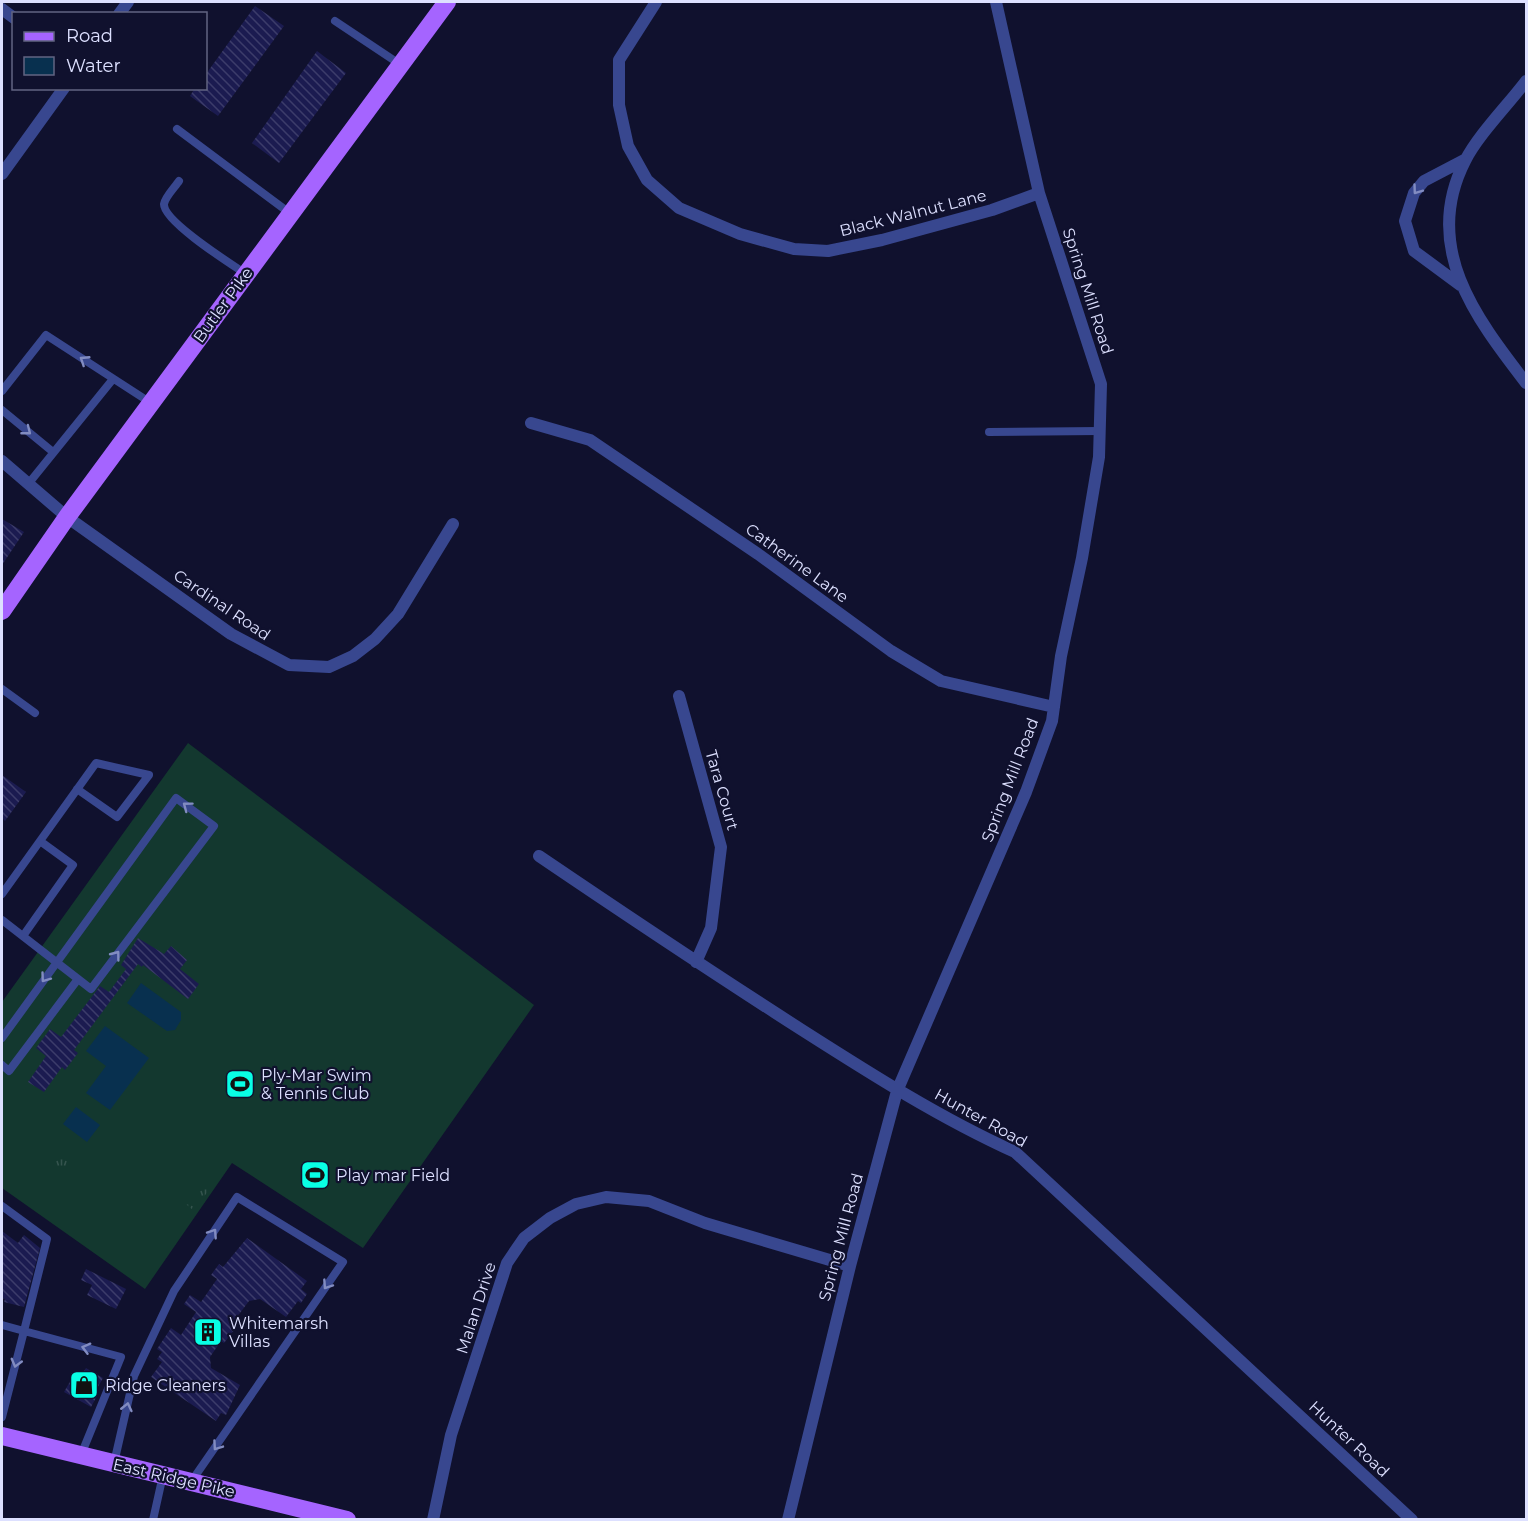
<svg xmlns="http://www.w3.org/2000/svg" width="1528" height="1521" viewBox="0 0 1528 1521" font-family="Montserrat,sans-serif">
  <defs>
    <pattern id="park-tufts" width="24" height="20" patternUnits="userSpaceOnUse" patternTransform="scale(1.5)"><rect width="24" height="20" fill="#13382f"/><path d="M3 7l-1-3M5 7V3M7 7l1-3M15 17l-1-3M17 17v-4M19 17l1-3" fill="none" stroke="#35544e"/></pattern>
    <pattern id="building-back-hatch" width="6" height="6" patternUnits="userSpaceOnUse" patternTransform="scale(1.5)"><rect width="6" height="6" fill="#1b1b50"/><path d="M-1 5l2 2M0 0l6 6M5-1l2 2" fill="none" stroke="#3c3c6a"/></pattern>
  </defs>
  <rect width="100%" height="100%" fill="#10112e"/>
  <!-- grass -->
  <path fill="#13382f" d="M188,743l346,262 -171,243 -131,-85 -87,126 -143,-101v-186z"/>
  <!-- park -->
  <path fill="url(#park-tufts)" d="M62,1149l14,11 -12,16 -15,-12z
    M200,1173l14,11 -21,26 -13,-11z"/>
  <!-- water -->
  <path fill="#08304f" d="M141,983l40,29v8l-6,10 -8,1 -40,-28z
    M105,1026l44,32 -39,52 -24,-17 20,-27 -20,-15z
    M76,1107l24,18 -13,17 -24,-18z"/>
  <!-- building -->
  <path fill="url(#building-back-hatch)" d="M255,6l29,20 -66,90 -28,-20 5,-8h11v-14z
    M317,51l29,22 -67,90 -27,-20z
    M2,519l22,13 -22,33z
    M2,775l24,17 -21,29 -3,-3z
    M138,938l26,16 7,-8 16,14 -7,9 19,15 -11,15 -45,-34 -1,2 -4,-3 -64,86 4,3 -13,17 -3,-3 -18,25 -16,-10 18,-26 -10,-8 14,-19 11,8 39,-51 9,6 17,-23 -5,-4z
    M2,1231l16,12 6,-8 16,13 -16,59 -20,-5 1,-3 -3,-1z
    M247,1238l60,43 -6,8 6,5 -6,9 -3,-2 -12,16 -26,-18 -11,2 -12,16 5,3 -18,23 -3,-2 -11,16 1,11 29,17 -14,30 -5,-2 -5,8 -65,-44 11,-15 -5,-3 5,-7 -5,-3 14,-21 10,7 15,-23 -12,-8 6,-9 11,7 16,-23 -6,-4 8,-11 4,3z
    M86,1269l40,20 -10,20 -29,-14 5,-10 -11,-5z
    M86,1368l17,10 -9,16 3,2 -6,11 -27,-15 12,-21 6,3z"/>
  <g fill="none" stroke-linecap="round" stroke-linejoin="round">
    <!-- service -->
    <path stroke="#38478f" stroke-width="8" d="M335,21l66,44
      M177,129l114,85
      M179,181c-4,6 -14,16 -15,23 -1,17 67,60 82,70
      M2,391l44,-56 105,68
      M2,410l51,42
      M989,432l111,-1
      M29,483l84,-104
      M2,689l33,24
      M40,841l56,-78 53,12 -32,42 -40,-28
      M2,894l38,-53 33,24 -50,71
      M2,920l89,69 123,-163 -38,-28 -174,240
      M2,1065l7,6 69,-92
      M2,1206l45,33 -23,92 97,26 -40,98
      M2,1325l22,6 -22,86
      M114,1463l20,-87 40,-85 63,-94 106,65 -152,220
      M153,1520l10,-45"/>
    <!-- minor -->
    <path stroke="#38478f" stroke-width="12" d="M656,2l-37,58v45l9,41 19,34 32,28 61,26 54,15 34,2 54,-11 110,-30 47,-17
      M2,9l12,9
      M119,14l9,-12
      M1526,81c-18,24 -48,54 -61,80 -44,86 11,157 61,222
      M2,174l62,-86
      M1460,285l-46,-34 -9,-30 9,-28 10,-12 42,-22
      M531,423l59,17 168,114 133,97 50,30 113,26
      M2,461l65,56 164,117 58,31 40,2 24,-11 22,-17 23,-25 55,-90
      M679,696l42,151 -10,81 -15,34
      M539,856c87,59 174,117 263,174 69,44 138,88 213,122l397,368
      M433,1520l18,-85 56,-172 17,-25 26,-20 26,-14 30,-7 43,4 56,22 145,43
      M788,1520l62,-254 47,-175 129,-299 26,-71 9,-65 21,-98 17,-101 2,-73 -62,-191 -43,-191"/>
    <!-- primary -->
    <path stroke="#a564ff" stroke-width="18" d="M2,611l65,-94 380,-515
      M2,1436l345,84"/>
  </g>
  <!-- one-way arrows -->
  <defs><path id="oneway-chevron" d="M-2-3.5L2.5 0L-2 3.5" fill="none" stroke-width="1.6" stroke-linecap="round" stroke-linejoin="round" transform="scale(1.5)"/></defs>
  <g stroke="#828cc1">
    <use href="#oneway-chevron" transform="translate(1417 190) rotate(126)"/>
    <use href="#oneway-chevron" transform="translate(84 360) rotate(-147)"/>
    <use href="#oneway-chevron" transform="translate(27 431) rotate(38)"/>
    <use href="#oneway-chevron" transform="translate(187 806) rotate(-143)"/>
    <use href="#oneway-chevron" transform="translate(116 955) rotate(-53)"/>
    <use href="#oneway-chevron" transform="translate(45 978) rotate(126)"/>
    <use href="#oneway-chevron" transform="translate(213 1233) rotate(-56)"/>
    <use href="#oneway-chevron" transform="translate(327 1285) rotate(124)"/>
    <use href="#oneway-chevron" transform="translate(86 1348) rotate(-165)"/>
    <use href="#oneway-chevron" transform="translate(16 1363) rotate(105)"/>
    <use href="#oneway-chevron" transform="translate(127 1407) rotate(-77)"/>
    <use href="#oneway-chevron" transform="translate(217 1446) rotate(125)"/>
  </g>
  <!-- icons -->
  <defs>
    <g id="stadium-square" transform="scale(1.5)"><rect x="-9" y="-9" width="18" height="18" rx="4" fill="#09ffe5" stroke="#10112e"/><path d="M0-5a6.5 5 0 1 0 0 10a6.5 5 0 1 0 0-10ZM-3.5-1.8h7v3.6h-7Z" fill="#111"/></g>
    <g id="building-square" transform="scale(1.5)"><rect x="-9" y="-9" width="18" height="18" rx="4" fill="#09ffe5" stroke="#10112e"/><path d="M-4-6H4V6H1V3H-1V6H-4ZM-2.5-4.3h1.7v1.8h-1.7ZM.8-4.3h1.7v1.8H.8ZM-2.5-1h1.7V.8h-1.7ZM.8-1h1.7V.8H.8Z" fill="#111"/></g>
    <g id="shop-square" transform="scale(1.5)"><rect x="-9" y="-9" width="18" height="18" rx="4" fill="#09ffe5" stroke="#10112e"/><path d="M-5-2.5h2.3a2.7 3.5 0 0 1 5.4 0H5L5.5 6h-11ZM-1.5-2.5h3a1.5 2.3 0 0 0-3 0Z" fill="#111"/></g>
  </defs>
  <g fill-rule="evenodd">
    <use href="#stadium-square" x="240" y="1084"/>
    <use href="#stadium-square" x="315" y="1175"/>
    <use href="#building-square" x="208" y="1332"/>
    <use href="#shop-square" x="84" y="1385"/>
  </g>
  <g text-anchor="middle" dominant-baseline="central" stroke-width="4.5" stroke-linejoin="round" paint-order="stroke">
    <!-- street labels -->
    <g font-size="16" fill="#dde0ff" stroke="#10112e">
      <text transform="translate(913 213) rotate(-14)">Black Walnut Lane</text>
      <text transform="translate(1088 291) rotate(72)">Spring Mill Road</text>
      <text transform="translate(223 305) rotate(-54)">Butler Pike</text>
      <text transform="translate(797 563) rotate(36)">Catherine Lane</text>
      <text transform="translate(222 605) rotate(34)">Cardinal Road</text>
      <text transform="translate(1010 780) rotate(-69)">Spring Mill Road</text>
      <text transform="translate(722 790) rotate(74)">Tara Court</text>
      <text transform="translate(981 1118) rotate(29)">Hunter Road</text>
      <text transform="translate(841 1237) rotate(-75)">Spring Mill Road</text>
      <text transform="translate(476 1308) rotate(-72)">Malan Drive</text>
      <text transform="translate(1349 1439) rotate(43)">Hunter Road</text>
      <text transform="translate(174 1478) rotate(13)">East Ridge Pike</text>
    </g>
    <!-- poi labels -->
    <g font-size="16" fill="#dde0ff" stroke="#10112e" text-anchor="start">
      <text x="261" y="1075">Ply-Mar Swim<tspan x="261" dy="18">&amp; Tennis Club</tspan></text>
      <text x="336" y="1175">Play mar Field</text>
      <text x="229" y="1323">Whitemarsh<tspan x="229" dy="18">Villas</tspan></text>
      <text x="105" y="1385">Ridge Cleaners</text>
    </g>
  </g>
  <!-- border -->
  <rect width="1528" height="1521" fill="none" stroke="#dde0ff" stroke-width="6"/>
  <!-- legend -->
  <rect x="12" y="12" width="195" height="78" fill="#10112e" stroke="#626482" stroke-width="1.5"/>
  <rect x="24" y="32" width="30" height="9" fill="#a564ff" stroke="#626482" stroke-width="1.5"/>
  <text x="66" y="42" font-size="18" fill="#dde0ff">Road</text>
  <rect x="24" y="57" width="30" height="18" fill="#08304f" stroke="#626482" stroke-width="1.5"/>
  <text x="66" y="72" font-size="18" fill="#dde0ff">Water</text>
</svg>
